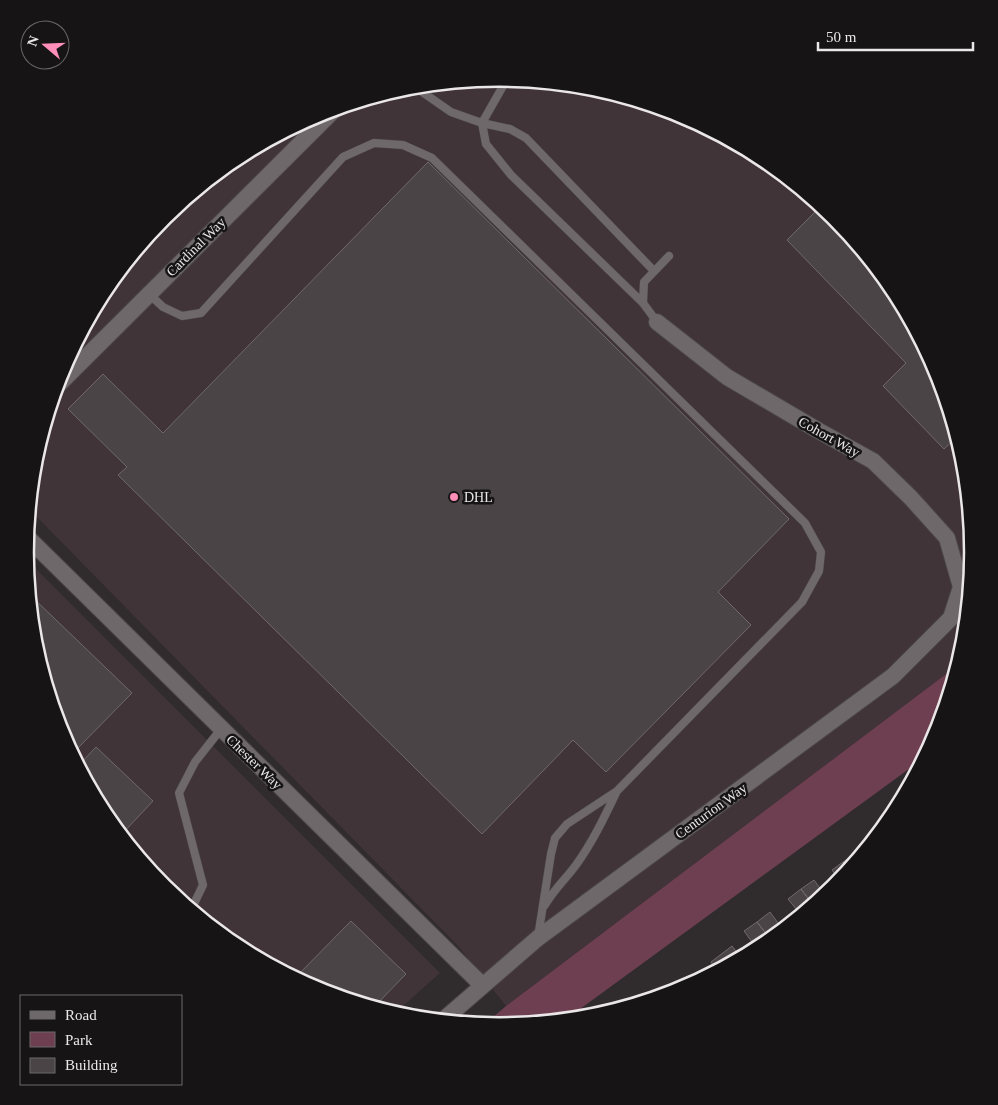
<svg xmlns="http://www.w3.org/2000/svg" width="998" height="1105" viewBox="0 0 998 1105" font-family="'Times New Roman',serif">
  <rect width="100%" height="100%" fill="#302b2c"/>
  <!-- built -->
  <path fill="#403438" d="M499,79l93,9 89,27 82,44 71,59 59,71 44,82 27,89 9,93 -9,92 -6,20 -452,341 -47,-59 -430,-438 5,-49 27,-89 44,-82 59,-72 72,-59 82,-44 89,-26z
    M26,559l414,414 -46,41 -77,-24 -82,-44 -71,-59 -59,-71 -44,-82 -27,-89z"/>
  <!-- green -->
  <path fill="#6e3f50" d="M958,665l-21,69 -13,24 -359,262 -66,6 -15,-1 22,-19z"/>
  <!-- building -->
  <path fill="#4a4446" stroke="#70696b" d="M428,162l361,357 -71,73 33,33 -145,147 -33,-32 -91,94 -364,-359 9,-8 -59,-58 35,-35 60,59z
    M821,206l13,12 59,71 44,82 20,66 -13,12 -61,-63 23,-23 -119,-123z
    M29,594l103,99 -54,55 -18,-17 -26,-86z
    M96,747l57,54 -32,34 -16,-19 -27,-50z
    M878,833v1l-9,11 -3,-4z
    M855,854l3,4 -9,12 -6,-8z
    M843,862l6,8 -9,11 -8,-11z
    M814,880l11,15 -12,10 -12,-16z
    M801,889l12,16 -12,10 -13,-16z
    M770,912l13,18 -12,10 -14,-18z
    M351,921l55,53 -32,33 -57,-17 -22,-12z
    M757,922l14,18 -14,9 -13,-18z
    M732,946l9,12 -24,13 -6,-9z
    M697,977l2,3 -21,11z"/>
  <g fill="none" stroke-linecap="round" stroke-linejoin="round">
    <!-- service casing -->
    <g stroke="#4b4648" stroke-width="9">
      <path id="service" d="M507,79l-25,44 4,21 25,31 132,128
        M415,87l36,25 31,11 28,6 16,9 127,132
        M149,294l14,13 19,9 19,-3 142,-156 31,-14 29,2 29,13 373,365 16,29 -2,19 -17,31 -185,189 -50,33 -12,14 -4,16 -13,83
        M657,322l-14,-19 1,-21 25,-26
        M545,905c10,-17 20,-25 31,-40 16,-22 28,-47 40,-72
        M191,910l12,-25 -24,-92 16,-31 26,-33"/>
    </g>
    <!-- minor casing -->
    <g stroke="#4b4648" stroke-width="18">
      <path id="minor" d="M57,386l278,-277
        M27,537l455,448
        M442,1021l96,-83 355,-262 58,-58 10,-31 -14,-49 -36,-40 -38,-37 -54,-30 -92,-54 -70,-55"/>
    </g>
    <!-- service -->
    <use href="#service" stroke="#6e686a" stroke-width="8"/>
    <!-- minor -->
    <use href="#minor" stroke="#6e686a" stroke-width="16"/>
  </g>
  <!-- markers -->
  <circle fill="#ff8eb9" stroke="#161415" stroke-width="2" cx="454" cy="497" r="5"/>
  <g text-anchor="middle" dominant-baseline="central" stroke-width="5" stroke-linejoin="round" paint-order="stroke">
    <!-- street labels -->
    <g font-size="14" fill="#ebe7e8" stroke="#161415">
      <text transform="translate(196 247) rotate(-45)">Cardinal Way</text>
      <text transform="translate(829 437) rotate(29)">Cohort Way</text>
      <text transform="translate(254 762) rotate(44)">Chester Way</text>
      <text transform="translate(711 811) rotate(-36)">Centurion Way</text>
    </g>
    <!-- poi labels -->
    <g font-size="14" fill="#ebe7e8" stroke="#161415" text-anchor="start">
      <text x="464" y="497">DHL</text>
    </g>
  </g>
  <!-- crop -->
  <path d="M0 0H998V1105H0ZM34 552a465 465 0 1 1 930 0a465 465 0 1 1-930 0Z" fill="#161415" fill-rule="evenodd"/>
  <path fill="none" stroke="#ebe7e8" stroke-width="2.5" d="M34 552a465 465 0 1 1 930 0a465 465 0 1 1-930 0Z"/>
  <!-- legend -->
  <rect x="20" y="995" width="162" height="90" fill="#161415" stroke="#6b6869"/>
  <rect x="30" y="1011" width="25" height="8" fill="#6e686a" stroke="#6b6869"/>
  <text x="65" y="1020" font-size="15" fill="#ebe7e8">Road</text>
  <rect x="30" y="1032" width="25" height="15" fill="#6e3f50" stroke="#6b6869"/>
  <text x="65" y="1045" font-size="15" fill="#ebe7e8">Park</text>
  <rect x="30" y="1058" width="25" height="15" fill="#4a4446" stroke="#6b6869"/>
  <text x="65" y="1070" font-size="15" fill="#ebe7e8">Building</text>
  <!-- north arrow -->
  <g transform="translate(45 45) rotate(289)"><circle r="24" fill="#161415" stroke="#6b6869"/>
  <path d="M0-4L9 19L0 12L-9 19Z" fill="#ff8eb9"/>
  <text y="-8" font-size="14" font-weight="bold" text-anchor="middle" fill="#ebe7e8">N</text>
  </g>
  <!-- scale -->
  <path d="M818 42v8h155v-8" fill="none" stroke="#ebe7e8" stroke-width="2.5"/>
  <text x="826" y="42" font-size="15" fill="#ebe7e8" stroke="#161415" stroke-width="4" paint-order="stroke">50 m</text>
</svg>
